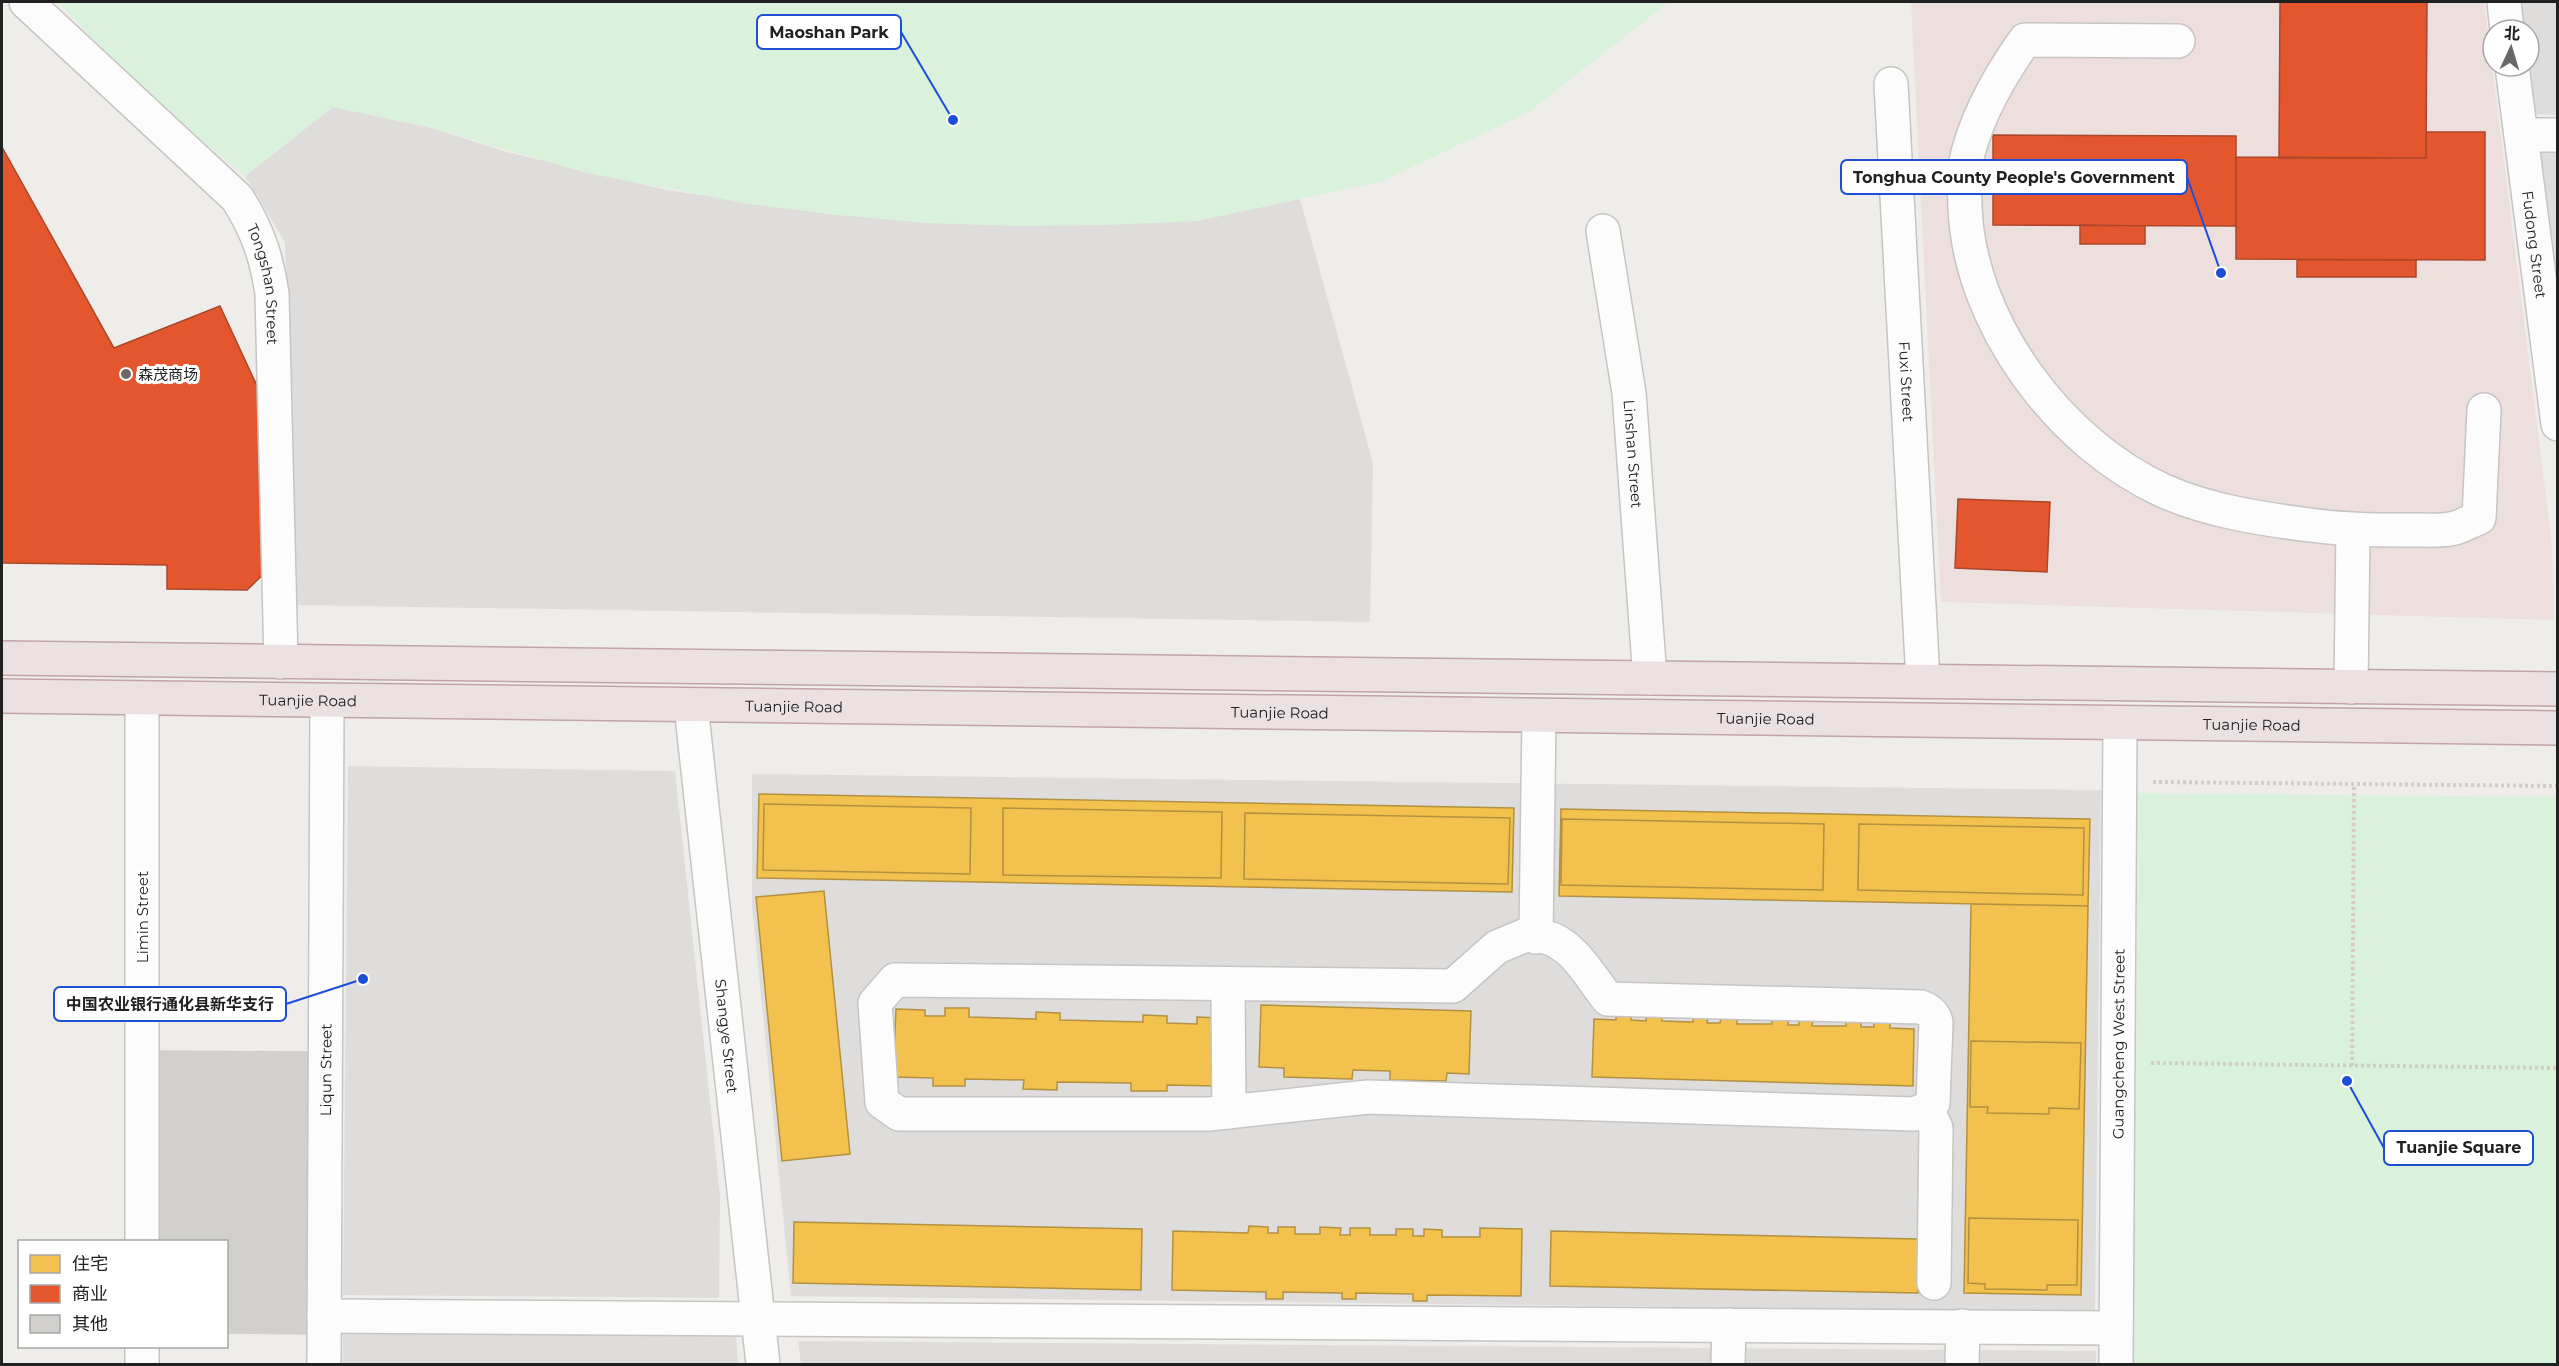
<svg xmlns="http://www.w3.org/2000/svg" width="2559" height="1366" viewBox="0 0 2559 1366" font-family="Montserrat,'Noto Sans SC',sans-serif">
  <rect width="100%" height="100%" fill="#efedea"/>
  <!-- residential -->
  <path fill="#dedddb" d="M2518,2h39v113l-26,-1 -6,-48h4v-36h-7z
    M333,107l95,20 79,25 160,38 171,25 358,6 104,-22 73,264 -3,159 -1075,-17 -10,-363 -40,-66z
    M2536,147l21,1v129z
    M348,766l327,5 45,424 -1,103 -376,-3z
    M752,774l1349,16 -6,522 -1304,-16 -39,-390z
    M343,1329l393,7 2,28h-395z
    M798,1341l1298,10v13h-1295z"/>
  <!-- commercial -->
  <path fill="#ecdfdd" d="M1911,2h573l68,543 2,75 -613,-18z"/>
  <!-- park -->
  <path fill="#daf2db" d="M58,2h1611l-140,110 -149,70 -184,39 -89,4 -90,1 -90,-3 -89,-8 -89,-11 -162,-31 -159,-46 -95,-20 -88,69c-67,-54 -129,-111 -187,-174z
    M2138,793l419,4v567h-423z"/>
  <!-- homes -->
  <path fill="#f2c14e" stroke="#b39140" stroke-width="1.5" d="M759,794l755,14 -2,84 -755,-14z
    M764,804l207,4 -1,66 -207,-4z
    M1003,808l219,4 -1,66 -218,-3z
    M1561,809l529,10 -2,87 -529,-10z
    M1245,813l265,5 -2,66 -264,-5z
    M1562,819l262,5 -1,66 -262,-5z
    M1859,824l225,4 -1,67 -225,-5z
    M824,891l26,263 -68,7 -26,-264z
    M1971,904l117,2 -7,389 -117,-2z
    M1261,1005l210,6 -2,63 -22,-1 -1,8 -56,-1v-9l-37,-1 -1,9 -68,-2v-9l-25,-1z
    M945,1008h24v9l67,2v-7l24,1v7l83,2v-7l24,1v7l30,1v-7l22,1 -3,68 -49,-1v6h-36v-8l-74,-1v8l-34,-1 1,-9 -59,-1v7h-32v-8l-40,-1 3,-68 29,1v6h20z
    M1616,1013l15,1v6l15,1v-7l16,1v6l31,1v-6h15l-1,7h13l1,-6h16v7h35v-6h16v7h11v-6h14l-1,7h34v-6h15v7h13v-6h16v7l24,1 -1,57 -321,-9 2,-58 22,1z
    M1971,1041l110,2 -2,66 -30,-1v6l-62,-1 1,-6h-18z
    M1969,1218l109,2 -1,65h-30v5l-62,-1v-5l-17,-1z
    M794,1222l348,7 -1,61 -348,-7z
    M1249,1226l19,1v6h10v-6h17v7h25v-7l21,1 -1,7h10v-7h20v7h26v-6h17v7h11v-7l18,1v7h38v-9l42,1 -1,67 -94,-1v6h-14v-7l-57,-1v6h-14v-6l-59,-1v7h-17v-7l-94,-2 1,-59 75,2z
    M1551,1231l367,8v54l-368,-7z"/>
  <!-- shops -->
  <path fill="#e4572e" stroke="#aa472a" stroke-width="1.5" d="M2280,2h147l-1,156h-147z
    M2426,132h59v128l-249,-1v-102l190,1z
    M1993,135l243,1v90l-243,-1z
    M2,147l112,201 106,-42 44,95 6,167 -23,22 -80,-1v-24l-165,-2z
    M2080,225l65,1v18h-65z
    M2297,260h119v17h-119z
    M1958,499l92,3 -3,70 -92,-4z"/>
  <!-- building -->
  <path fill="#d2d0cd" stroke="#d2cfcb" stroke-width="1.5" d="M156,1051l158,1 -2,282 -86,-1v-91h-70z"/>
  <g fill="none" stroke-linecap="round" stroke-linejoin="round">
    <!-- minor casing -->
    <g stroke="#c6c5c4" stroke-width="36">
      <g id="minor">
        <path id="s1" d="M26,2l211,196c20,31 30,60 35,96l9,368"/>
        <path d="M2504,2l3,28"/>
        <path d="M2178,41l-153,-1c-27,38 -51,80 -60,126 -3,13 0,28 0,41 4,116 95,237 199,284 45,20 98,28 146,34 35,5 68,5 104,5 11,0 25,1 36,-1 10,-1 20,-8 29,-11l5,-108"/>
        <path id="s2" d="M2512,66l46,358"/>
        <path id="s3" d="M1891,84l32,597"/>
        <path d="M2521,135h37"/>
        <path id="s4" d="M1603,231l26,162 21,285"/>
        <path d="M2351,687l2,-156"/>
        <path id="s5" d="M691,706l72,658"/>
        <path d="M1526,935c6,1 13,1 19,2 28,6 46,41 63,62l313,8c8,3 13,7 15,15l-3,81 -6,6 -13,5 -546,-17 -159,17h-310l-17,-12 -7,-99 20,-23 558,6 44,-39z"/>
        <path d="M1536,937l3,-221"/>
        <path d="M1228,984l1,128"/>
        <path d="M1927,1109l9,19 -2,155"/>
        <path d="M142,1242v-542"/>
        <path d="M324,1316l1792,12"/>
        <path d="M142,1346v18"/>
        <path id="s6" d="M324,1364l3,-662"/>
        <path d="M1728,1364l1,-39"/>
        <path d="M1962,1364l1,-38"/>
        <path id="s7" d="M2116,1364l4,-641"/>
      </g>
    </g>
    <!-- highway casing -->
    <g stroke="#c2a3aa" stroke-width="36">
      <g id="highway">
        <path d="M2,658l2556,31"/>
        <path id="s8" d="M2,696l2556,32"/>
      </g>
    </g>
    <!-- path -->
    <path stroke="#d7cbc9" stroke-width="4" stroke-dasharray="3 3" stroke-linecap="butt" d="M2153,782l405,4
      M2151,1063l407,5
      M2352,1066l2,-282"/>
    <!-- minor -->
    <use href="#minor" stroke="#fdfcfc" stroke-width="33"/>
    <!-- highway -->
    <use href="#highway" stroke="#ebe1e2" stroke-width="33"/>
  </g>
  <!-- markers -->
  <circle fill="#696867" stroke="#fff" stroke-width="2" cx="126" cy="374" r="6"/>
  <g text-anchor="middle" dominant-baseline="central" stroke-width="6" stroke-linejoin="round" paint-order="stroke">
    <!-- street labels -->
    <g font-size="15" fill="#212121" stroke="#fff">
      <text stroke="none"><textPath href="#s2" startOffset="180">Fudong Street</textPath></text>
      <text stroke="none"><textPath href="#s1" startOffset="380">Tongshan Street</textPath></text>
      <text stroke="none"><textPath href="#s3" startOffset="298">Fuxi Street</textPath></text>
      <text stroke="none"><textPath href="#s4" startOffset="225">Linshan Street</textPath></text>
      <text stroke="none"><textPath href="#s8" startOffset="306">Tuanjie Road</textPath></text>
      <text stroke="none"><textPath href="#s8" startOffset="792">Tuanjie Road</textPath></text>
      <text stroke="none"><textPath href="#s8" startOffset="1278">Tuanjie Road</textPath></text>
      <text stroke="none"><textPath href="#s8" startOffset="1764">Tuanjie Road</textPath></text>
      <text stroke="none"><textPath href="#s8" startOffset="2250">Tuanjie Road</textPath></text>
      <text transform="translate(142 917) rotate(-90)">Limin Street</text>
      <text stroke="none"><textPath href="#s5" startOffset="332">Shangye Street</textPath></text>
      <text stroke="none"><textPath href="#s7" startOffset="320">Guangcheng West Street</textPath></text>
      <text stroke="none"><textPath href="#s6" startOffset="294">Liqun Street</textPath></text>
    </g>
    <!-- poi labels -->
    <g font-size="15" fill="#212121" stroke="#fff" text-anchor="start">
      <text x="138" y="374">森茂商场</text>
    </g>
  </g>
  <!-- callouts -->
  <path fill="none" stroke="#1d4ed8" stroke-width="2" d="M953 120L901 32M2221 273L2187 177M363 979L286 1004M2347 1081L2384 1148"/>
  <g fill="#1d4ed8" stroke="#fff" stroke-width="2">
    <circle cx="953" cy="120" r="6"/>
    <circle cx="2221" cy="273" r="6"/>
    <circle cx="363" cy="979" r="6"/>
    <circle cx="2347" cy="1081" r="6"/>
  </g>
  <g fill="#fff" stroke="#1d4ed8" stroke-width="2">
    <rect x="757" y="15" width="144" height="34" rx="6"/>
    <rect x="1841" y="160" width="346" height="34" rx="6"/>
    <rect x="54" y="987" width="232" height="34" rx="6"/>
    <rect x="2384" y="1131" width="149" height="34" rx="6"/>
  </g>
  <g font-size="16" text-anchor="middle" font-weight="bold" fill="#212121">
    <text x="829" y="38">Maoshan Park</text>
    <text x="2014" y="183">Tonghua County People's Government</text>
    <text x="170" y="1010">中国农业银行通化县新华支行</text>
    <text x="2459" y="1153">Tuanjie Square</text>
  </g>
  <!-- border -->
  <rect width="2559" height="1366" fill="none" stroke="#212121" stroke-width="6"/>
  <!-- legend -->
  <rect x="18" y="1240" width="210" height="108" fill="#ffffff" stroke="#a6a6a6" stroke-width="1.5"/>
  <rect x="30" y="1255" width="30" height="18" fill="#f2c14e" stroke="#a6a6a6" stroke-width="1.5"/>
  <text x="72" y="1270" font-size="18" fill="#212121">住宅</text>
  <rect x="30" y="1285" width="30" height="18" fill="#e4572e" stroke="#a6a6a6" stroke-width="1.5"/>
  <text x="72" y="1300" font-size="18" fill="#212121">商业</text>
  <rect x="30" y="1315" width="30" height="18" fill="#d2d0cd" stroke="#a6a6a6" stroke-width="1.5"/>
  <text x="72" y="1330" font-size="18" fill="#212121">其他</text>
  <!-- north arrow -->
  <g transform="translate(2511 48) rotate(4)"><circle r="28" fill="#ffffff" stroke="#a6a6a6" stroke-width="1.5"/>
  <path d="M0-4.5L10 22L0 15L-10 22Z" fill="#696867"/>
  <text y="-9" font-size="16" font-weight="bold" text-anchor="middle" fill="#212121">北</text>
  </g>
</svg>
